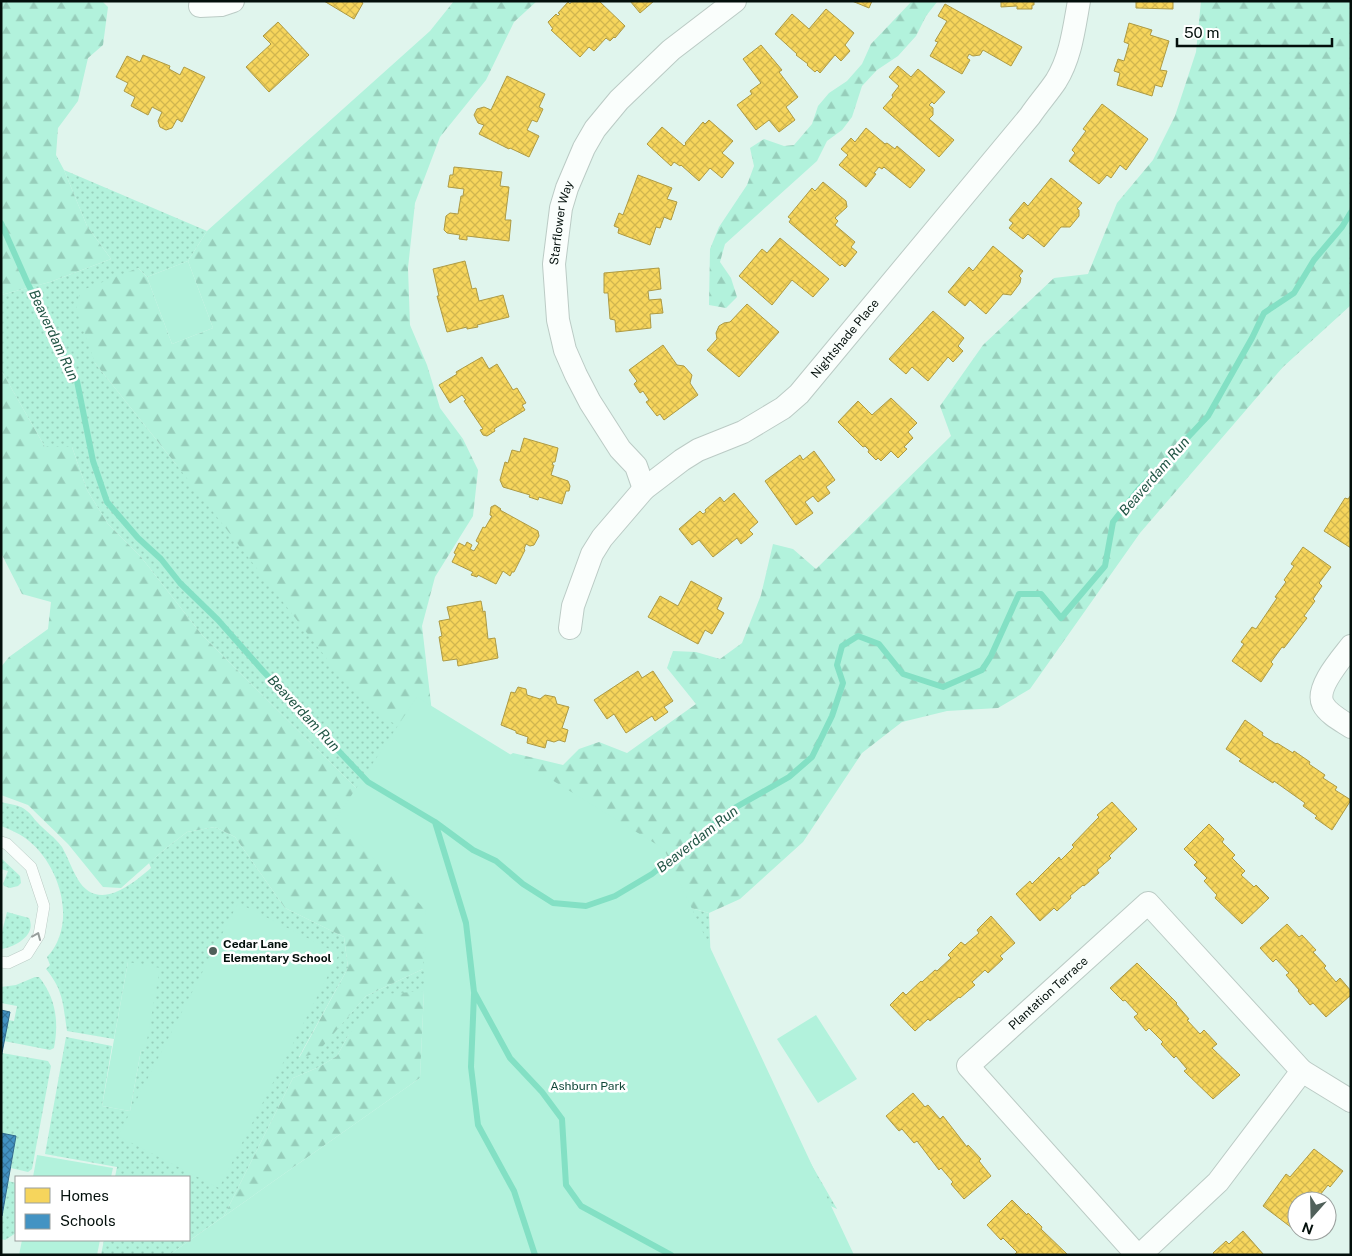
<svg xmlns="http://www.w3.org/2000/svg" width="1352" height="1256" viewBox="0 0 1352 1256" font-family="'Public Sans',sans-serif">
  <defs>
    <pattern id="grass-dots" width="8" height="8" patternUnits="userSpaceOnUse" patternTransform="scale(1.25)"><rect width="8" height="8" fill="#b2f2dc"/><path d="M2 2h.1M6 6h.1" fill="none" stroke="#97cebb" stroke-width="1.8" stroke-linecap="round"/></pattern>
    <pattern id="forest-firs" width="22" height="20" patternUnits="userSpaceOnUse" patternTransform="scale(1.25)"><rect width="22" height="20" fill="#b2f2dc"/><path d="M5 1l3.5 6h-7zM16 11l3.5 6h-7z" fill="#97cebb"/></pattern>
    <pattern id="homes-cross-hatch" width="8" height="8" patternUnits="userSpaceOnUse" patternTransform="scale(1.25)"><rect width="8" height="8" fill="#f6d55c"/><path d="M0 0l8 8M0 8l8-8" fill="none" stroke="#d1b64f"/></pattern>
    <pattern id="schools-cross-hatch" width="8" height="8" patternUnits="userSpaceOnUse" patternTransform="scale(1.25)"><rect width="8" height="8" fill="#4393c3"/><path d="M0 0l8 8M0 8l8-8" fill="none" stroke="#36769d"/></pattern>
  </defs>
  <rect width="100%" height="100%" fill="#e0f5ed"/>
  <!-- grass -->
  <path fill="url(#grass-dots)" d="M64,170l143,61 -19,30 -41,16 -9,-9 -43,95 80,100 242,274 237,161 55,15 3,79 125,217 -58,-27 -355,-191 -76,45 -11,20 -18,11 -26,11 -69,138 -55,39h-68l3,-15h85v-63h-74l2,-10 -72,-13 21,-117 46,9 -10,60 28,5 11,-61 4,1 -17,-89 -14,77 -47,-8c-4,-26 -3,-40 -21,-62l4,-4 -3,-8c31,-33 13,-91 -18,-116 -8,-7 -18,-11 -28,-15v-24c8,2 20,3 26,9 4,3 7,8 10,11 8,9 18,15 25,25 6,10 9,21 15,31 20,35 53,8 74,-10l-2,-5 16,-14 22,-17 28,-5 20,10 50,71 59,29 4,31 -49,89 18,-5 49,-56 57,-27 -51,-165 -170,-169 -61,-78 -33,-33 -21,-34 -15,-43h-27l-44,-77v-75l49,-13 61,-23 -24,-33z
    M1,858l19,18 1,7 -3,3 -8,2 -6,-2 -1,-2 5,-13 -7,-2z
    M7,912l22,6c8,17 -14,29 -28,31v-13z
    M35,977h4c17,21 20,45 15,71l-4,2 -46,-9 4,-21 6,1 3,-15 -16,-3v-16l15,-2z
    M2,1053l46,8 3,5 -19,103 -4,3 -17,-4 5,-32 -15,-3z
    M8,1181l8,2v50l-11,7 -4,-1v-23z"/>
  <!-- forest -->
  <path fill="url(#forest-firs)" d="M1,1h101l6,6 -5,38 -15,13 -10,43 -20,27 -2,27 8,15 23,56 24,33 -61,23 -49,13z
    M454,1h83l-23,21 -28,58 -46,57 -25,66 -7,65 2,57 17,40 13,43 23,31 15,31 -5,46 -38,61 -13,49 11,95 -16,16 -41,-24 -38,-40 -163,-210 -80,-100 -19,-54 4,-18 58,-23 9,9 25,67 41,-16 -25,-67 19,-30 223,-200z
    M912,1h30l-5,1 -11,14 -10,20 -18,20 -21,14 -15,16 -10,31 -10,13 -15,11 -10,20 -92,83 -5,18 11,16 6,19 -11,11 -17,-3 1,-56 9,-22 28,-42 7,-19 -4,-18 14,-9 20,7 10,-1 18,-21 6,-18 11,-13 18,-12 15,-17 9,-20z
    M1201,1h150v304l-68,62 -143,166 -110,156 -32,19 -51,3 -45,11 -40,31 -59,89 -63,57 -31,14 -55,-15 -171,-125 30,-20 50,12 16,-16 20,-7 28,11 69,-49 -29,-36 6,-17 23,1 24,7 22,-16 19,-48 12,-51 20,5 23,20 135,-133 -11,-30 43,-61 71,-67 34,-4 29,-71 36,-43 22,-44 21,-64z
    M1,370l44,77h27l15,43 21,34 33,33 61,78 170,169 54,106 -3,59 -57,27 -49,57 -18,5 49,-90 -4,-31 -59,-29 -50,-71 -20,-10 -28,5 -22,17 -44,39 -18,-1 -35,-43 -40,-39 -27,-10v-128l8,-10 39,-28 3,-27 -29,-8 -21,-41z
    M424,991l-4,87 -251,177 55,-39 69,-138 26,-11 18,-11 11,-20 18,-24 20,-18z"/>
  <!-- park -->
  <path fill="#b2f2dc" d="M188,261l25,67 -41,16 -25,-67z
    M417,697l247,152 190,406h-685l251,-177 4,-87 2,-81 -91,-90z
    M238,903l101,51 -120,234 -101,-52z
    M128,962l32,6 -15,83 -4,-1 -11,61 -28,-5z
    M816,1015l41,64 -39,24 -41,-64z
    M37,1155l76,13 -2,9h-78z
    M22,1240h78l-3,15h-78z"/>
  <!-- homes -->
  <path fill="url(#homes-cross-hatch)" stroke="#ad9a44" d="M324,1h36l3,2 -9,16z
    M572,1h27l26,25 -10,12 -1,-1 -4,4 -4,-3 -12,13 -5,-4 -9,10 -29,-27 2,-1 -5,-7 8,-8 2,2 2,-2 -2,-1 10,-11 2,2z
    M630,1h24l-14,12z
    M852,1h20l-3,7z
    M1001,1h33v4h-2v4h-15v-3l-16,1z
    M1136,1h37v8l-37,-1z
    M945,4l77,43 -11,19 -28,-16 -3,5 -7,1 -4,-2 -2,4 3,2 -8,14 -32,-18 8,-14 -3,-1 12,-20 -9,-5z
    M826,9l28,24 -9,12 5,6 -9,10 -6,-6 -15,18 -3,-3 -2,2 -8,-7 1,-1 -12,-9 1,-1 -22,-20 17,-20 17,15z
    M278,22l31,33 -40,37 -23,-25 25,-23 -8,-8z
    M1129,23l23,7 -2,5 19,6 -9,29 7,1 -5,16 -7,-2 -3,11 -35,-11 3,-12 -6,-2 4,-12 6,2 5,-17 -5,-2z
    M761,45l21,25 -3,2 19,25 -12,10 9,13 -16,12 -10,-12 -13,10 -19,-25 15,-11 -2,-3 11,-8 -18,-24z
    M143,55l27,11 -1,3 11,6 4,-8 21,10 -23,45 -5,-3 -5,9 -6,2 -6,-3 -2,-6 4,-9 -10,-5 -4,8 -17,-9 4,-9 -11,-6 4,-8 -12,-6 11,-21 13,6z
    M898,66l13,11 7,-8 27,23 -11,12 -2,-2 -3,3 4,3v7l-4,4 25,21 -15,17 -56,-49 10,-11 -1,-2 7,-9 -10,-9z
    M507,76l38,18 -6,13 4,2 -6,13 -5,-2 -5,10 12,6 -10,21 -19,-9 -1,1 -30,-15 5,-9 -6,-2 -4,-8 3,-6 7,-2 7,3z
    M1102,104l46,35 -22,31 -6,-5 -9,13 -4,-3 -8,9 -30,-23 6,-8 -3,-3 14,-19 -3,-2z
    M709,120l24,21 -11,12 12,10 -12,15 -12,-10 -11,13 -18,-16 -1,1 -6,-4 -3,4 -24,-22 15,-17 22,19 2,-2 -1,-1 18,-21 2,2z
    M866,128l19,16 2,-1 8,6 2,-3 28,24 -15,18 -26,-21 -2,2 -3,-2 -5,6 2,1 -10,13 -27,-22 9,-10 -7,-6 10,-11 4,4z
    M454,167l48,5 -2,14 9,1 -4,33h6l-2,21 -42,-5v4l-8,-1 1,-4 -13,-2 -3,-3 2,-14 4,-3 8,1 3,-18h2l1,-7 -16,-2 2,-12h3z
    M638,175l34,13 -5,11 10,3 -6,18 -7,-3 -4,11 -4,-1 -6,18 -32,-12 1,-5 -5,-2 5,-13 4,2z
    M1051,178l31,25 -5,6 2,1v6l-9,11h-9l-17,20 -16,-13 -5,5 -14,-11 4,-5 -4,-3 15,-18 4,4z
    M823,182l23,19 1,6 -12,11 3,3 -3,4 20,17 -4,5 6,5 -12,15 -3,-3 -2,2 -51,-44 2,-3 -3,-2 24,-29 3,3z
    M780,238l49,41 -16,18 -21,-17 -20,25 -33,-29 23,-27 5,4z
    M993,246l30,25 -4,5 2,2 -1,5 -9,12 -8,-1 -17,20 -16,-14 -5,6 -17,-14 21,-25 4,4z
    M465,261l7,28 4,-1 3,13 24,-6 6,22 -32,8 1,2 -11,2v-2l-20,5 -10,-36h2l-6,-27z
    M659,268l2,21 -13,2 1,9 12,-1 2,14 -13,1 1,14 -35,4 -1,-12 -5,-1 -2,-26h-4v-20z
    M747,304l32,28 -40,45 -32,-27 10,-11 -1,-6 3,-7 5,-3 6,-1z
    M933,311l31,27 -6,8 5,5 -10,11 -5,-5 -20,24 -16,-14 -6,7 -17,-15z
    M663,345l14,20 7,1 8,9 -2,8 8,12 -34,25 -4,-6 -3,2 -11,-14 3,-2 -6,-9 -3,2 -6,-9 3,-3 -8,-11z
    M482,357l7,12 8,-5 16,26 4,-2 9,15 -4,2 3,5 -31,19 1,2 -8,5 -4,-1 -3,-5 3,-1 -19,-28 2,-1 -4,-5 -12,8 -11,-18 18,-11 -1,-2z
    M891,398l26,25 -9,9 5,6 -9,9 3,2 -9,9 -7,-7 -10,10 -3,-3 -2,2 -8,-8 1,-2 -4,-4 -2,1 -25,-25 20,-21 14,14z
    M524,438l34,10 -3,14h-2l-1,3h2l-3,10 17,6 2,5 -1,5h-3l-4,13 -23,-7 -1,3 -9,-3 1,-2 -27,-8 -3,-7 5,-18 3,1 4,-13 8,2z
    M814,451l21,29 -9,7 4,6 -12,9 -5,-6 -8,6 8,11 -17,12 -31,-44 35,-26 3,5z
    M734,493l24,29 -9,8 4,4 -12,10 -4,-6 -24,19 -14,-17 -7,5 -13,-16 21,-18 3,3 3,-2 -1,-2 15,-13 4,5z
    M1351,495v53l-27,-17 21,-33 3,1z
    M495,505l6,4 -1,1 38,21 1,5 -5,9 -4,1 -4,-2 -2,5 1,1 -11,22h-2l-2,4 -7,-5 -7,13 -18,-9 -1,2 -6,-2 2,-3 -21,-10 4,-8 -2,-1 5,-10 6,3 2,-4 5,3 -2,4 4,2 5,-8 -3,-2 7,-14 2,1 7,-12 -2,-1 1,-8z
    M1303,547l28,20 -12,16 3,3 -9,13 2,2 -11,15 3,2 -23,30 -2,-1 -11,15 2,2 -12,18 -29,-21 12,-17 -3,-2 11,-15 4,2 21,-31 -2,-1 11,-15 -2,-2 10,-14 -3,-2z
    M691,581l31,17 -5,11 7,4 -12,21 -7,-4 -7,14 -50,-27 12,-21 18,10z
    M481,601l2,11 2,-1 3,28 7,-1 3,20 -40,8 -1,-7 -14,2 -4,-24 3,-1 -3,-15 11,-2 -3,-12z
    M638,671l4,7 11,-7 20,30 -9,6 4,5 -13,9 -3,-5 -26,17 -12,-19 -7,5 -13,-19z
    M518,687l8,2 1,6 13,4 5,-4 10,2 2,7 12,3 -7,21 6,2 -3,12 -6,-2 -5,2 -7,-2 -2,8 -18,-5 1,-6 -12,-4v-2l-15,-6 10,-33 4,1z
    M1245,720l18,13 -1,2 14,9 1,-1 16,10 1,-2 16,11 -1,2 16,11 -2,3 14,9 -2,3 16,10 -19,30 -17,-12 2,-2 -14,-10 2,-3 -31,-22 -1,2 -34,-22 2,-2 -15,-10z
    M1112,802l25,27 -28,27 2,2 -14,12 2,3 -15,13 -1,-1 -13,11 1,2 -14,13 -3,-3 -14,13 -24,-27 14,-13 2,3 27,-27 2,3 13,-13 -2,-2 27,-28 -2,-2z
    M1209,824l15,15 -2,3 13,13 -3,3 13,13 -4,4 13,12 2,-2 13,13 -27,26 -27,-26 2,-3 -13,-14 3,-3 -13,-13 3,-3 -13,-13z
    M991,916l24,27 -15,13 3,3 -15,14 -3,-3 -13,12 3,3 -15,13 -1,-1 -29,24 -2,-2 -13,12 -25,-26 13,-13 3,3 15,-14 1,1 13,-12 2,1 14,-13 -3,-3 13,-13 4,3 14,-12 -2,-3z
    M1287,924l12,13 3,-2 14,15 -3,2 13,14 -2,2 12,14 4,-4 11,13v4l-25,22 -13,-14 -3,2 -12,-14 1,-1 -13,-15 3,-2 -13,-14 -3,3 -13,-14z
    M1137,963l40,40 -1,1 13,15 -2,1 13,14 4,-4 13,14 -5,4 28,27 -27,24 -29,-28 3,-2 -11,-13 -2,2 -13,-14 2,-2 -14,-14 -3,3 -12,-14 4,-3 -13,-14 -2,1 -13,-13z
    M913,1093l12,14 3,-2 12,14 3,-3 24,31 1,-2 13,14 -2,2 12,15 -27,23 -13,-15 2,-2 -12,-14 -2,2 -22,-29 -3,2 -12,-14 -3,2 -13,-15z
    M1314,1149l29,22 -13,16 -2,-2 -12,15 -3,-3 -3,4h-13v20l-5,7 -29,-22 23,-32 4,3z
    M1012,1200l15,15 1,-2 14,14 -1,2 27,26h-54l3,-3 -14,-14 -2,2 -14,-15z
    M1243,1231l21,24h-50l-1,-2 13,-12 3,3z"/>
  <!-- schools -->
  <path fill="url(#schools-cross-hatch)" stroke="#306b8c" d="M1,1010l9,2 -9,46z
    M1,1133l15,3 -14,80 -1,-1z"/>
  <g fill="none" stroke-linecap="round" stroke-linejoin="round">
    <!-- stream -->
    <path stroke="#83e0c4" stroke-width="6" d="M1,223l27,61 49,97 16,80 14,41 31,36 23,21 19,24 38,37 45,51 105,111 67,40 38,28 23,11 27,23 30,19 33,3 29,-10 37,-22 79,-64 58,-33 23,-20 20,-41 11,-33 -6,-18 5,-19 16,-10 21,8 24,30 40,13 39,-17 9,-14 28,-62h22l20,24 44,-52 8,-44 25,-32 70,-74 44,-78 12,-25 30,-20 20,-33 28,-33 9,-15
      M435,822l31,101 8,69 36,66 32,34 20,27 4,66 15,21 90,49
      M474,994l-3,73 7,58 36,66 21,64"/>
    <!-- service casing -->
    <g stroke="#bbcbc5" stroke-width="12">
      <path id="service" d="M1,842l6,2 24,23 13,39 -5,29 -12,19 -19,9 -7,-1"/>
    </g>
    <!-- minor casing -->
    <g stroke="#bbcbc5" stroke-width="24">
      <g id="minor">
        <path d="M200,6l21,-1 12,-4"/>
        <path id="s1" d="M644,489l-8,-23 -16,-17 -30,-47 -14,-27 -11,-25 -7,-30 -4,-56 7,-56 6,-20 17,-40 11,-19 24,-29 52,-50 64,-49"/>
        <path id="s2" d="M570,628l3,-22 19,-52 10,-16 42,-49 38,-29 16,-10 45,-18 40,-24 16,-14 231,-278c8,-12 18,-23 26,-35 15,-24 18,-53 23,-80"/>
        <path d="M1351,646c-10,13 -36,42 -28,58 5,10 19,17 28,23"/>
        <path d="M1302,1071l49,30"/>
        <path id="s3" d="M1137,1255l-169,-189 180,-163 154,168 -84,111 -78,73"/>
      </g>
    </g>
    <!-- service -->
    <use href="#service" stroke="#fafefc" stroke-width="11"/>
    <!-- minor -->
    <use href="#minor" stroke="#fafefc" stroke-width="22"/>
  </g>
  <!-- one-way arrows -->
  <defs><path id="oneway-chevron" d="M-2-3.5L2.5 0L-2 3.5" fill="none" stroke-width="1.6" stroke-linecap="round" stroke-linejoin="round" transform="scale(1.25)"/></defs>
  <use stroke="#979e9c" href="#oneway-chevron" transform="translate(37 936) rotate(-67)"/>
  <!-- markers -->
  <circle fill="#50605a" stroke="#fff" stroke-width="2" cx="213" cy="951" r="5"/>
  <g text-anchor="middle" dominant-baseline="central" stroke-width="5" stroke-linejoin="round" paint-order="stroke">
    <!-- street labels -->
    <g font-size="12" fill="#030f0b" stroke="#fff">
      <text stroke="none"><textPath href="#s1" startOffset="290">Starflower Way</textPath></text>
      <text stroke="none"><textPath href="#s2" startOffset="416">Nightshade Place</textPath></text>
      <text stroke="none"><textPath href="#s3" startOffset="362">Plantation Terrace</textPath></text>
    </g>
    <!-- poi labels -->
    <g font-size="12" font-weight="bold" fill="#030f0b" stroke="#fff" text-anchor="start">
      <text x="223" y="944">Cedar Lane<tspan x="223" dy="14">Elementary School</tspan></text>
    </g>
    <!-- park labels -->
    <g font-size="12" fill="#134839" stroke="#fff">
      <text x="588" y="1086">Ashburn Park</text>
    </g>
    <!-- water labels -->
    <g font-size="14" font-style="italic" fill="#235646" stroke="#fff">
      <text transform="translate(54 335) rotate(65)">Beaverdam Run</text>
      <text transform="translate(1154 476) rotate(-49)">Beaverdam Run</text>
      <text transform="translate(304 713) rotate(47)">Beaverdam Run</text>
      <text transform="translate(697 839) rotate(-38)">Beaverdam Run</text>
    </g>
  </g>
  <!-- border -->
  <rect width="1352" height="1256" fill="none" stroke="#030f0b" stroke-width="5"/>
  <!-- legend -->
  <rect x="15" y="1176" width="175" height="65" fill="#ffffff" stroke="#9a9f9d"/>
  <rect x="25" y="1188" width="25" height="15" fill="#f6d55c" stroke="#9a9f9d"/>
  <text x="60" y="1201" font-size="15" fill="#030f0b">Homes</text>
  <rect x="25" y="1214" width="25" height="15" fill="#4393c3" stroke="#9a9f9d"/>
  <text x="60" y="1226" font-size="15" fill="#030f0b">Schools</text>
  <!-- north arrow -->
  <g transform="translate(1312 1216) rotate(200)"><circle r="24" fill="#ffffff" stroke="#9a9f9d"/>
  <path d="M0-4L9 19L0 12L-9 19Z" fill="#50605a"/>
  <text y="-8" font-size="14" font-weight="bold" text-anchor="middle" fill="#030f0b">N</text>
  </g>
  <!-- scale -->
  <path d="M1177 38v8h155v-8" fill="none" stroke="#030f0b" stroke-width="2.5"/>
  <text x="1184" y="38" font-size="15" fill="#030f0b" stroke="#ffffff" stroke-width="4" paint-order="stroke">50 m</text>
</svg>
